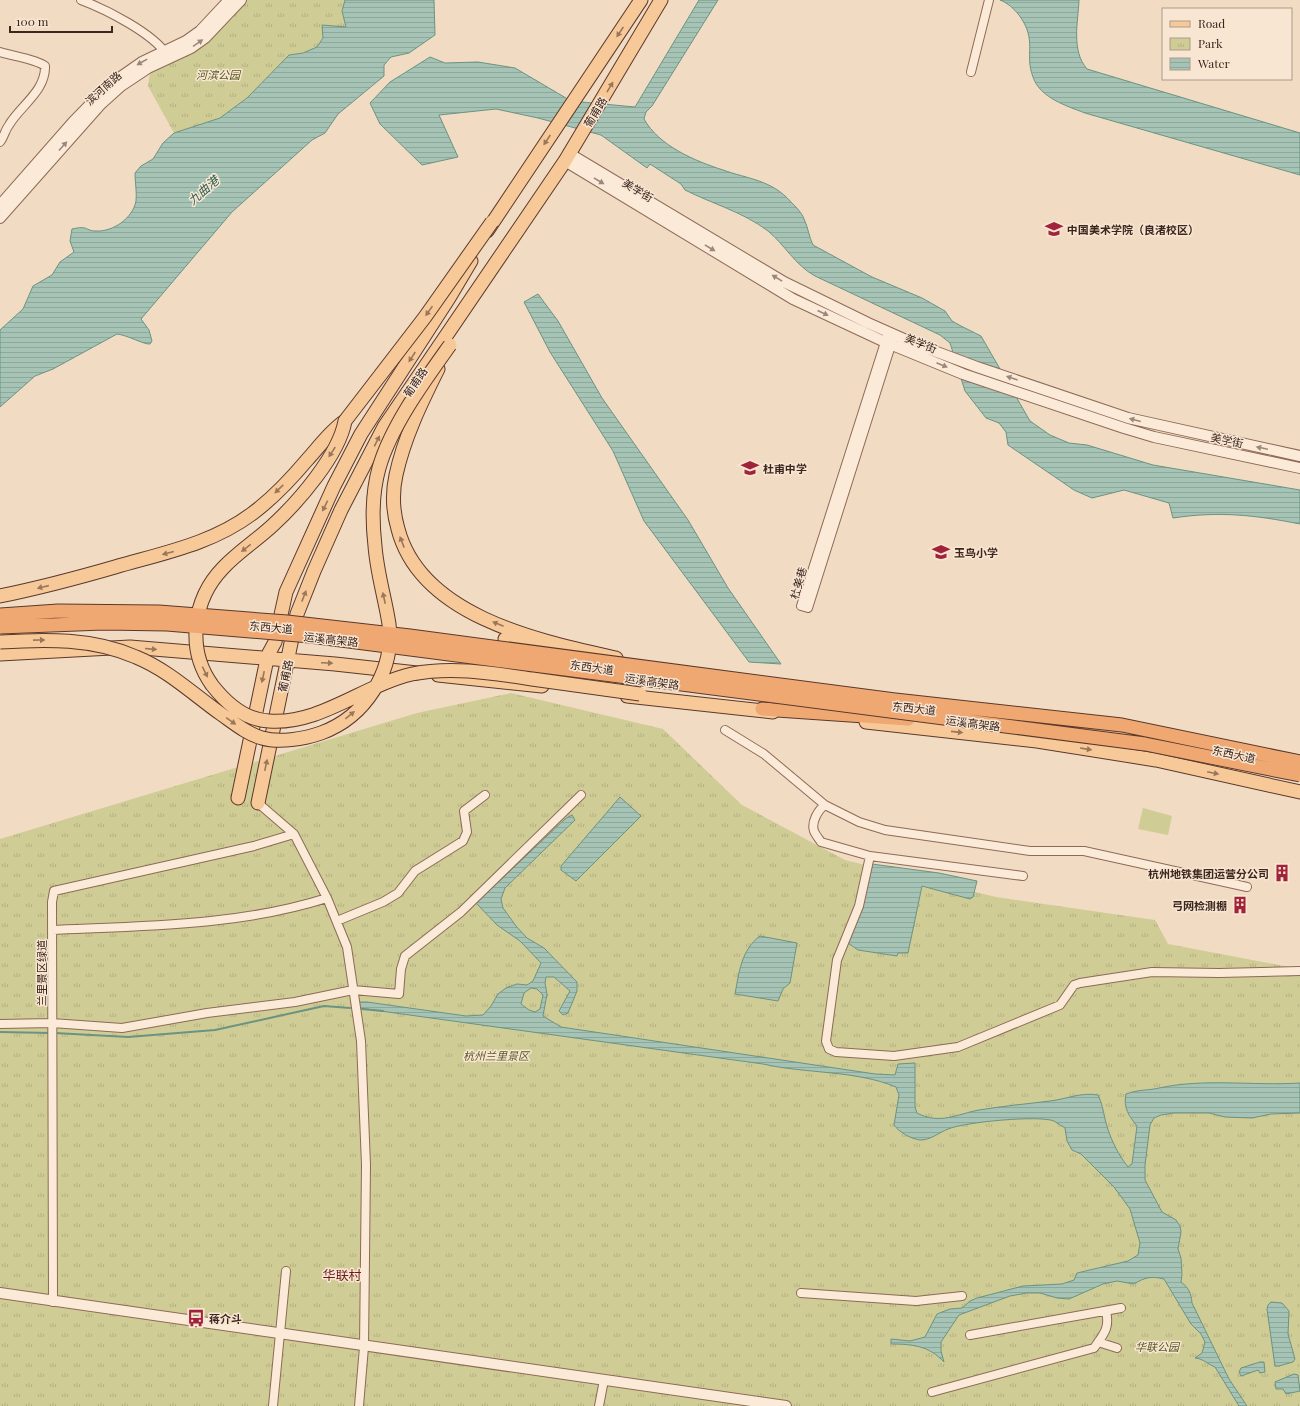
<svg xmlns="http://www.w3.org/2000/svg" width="1300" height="1406" viewBox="0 0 1300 1406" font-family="'Playfair Display','Noto Sans SC',serif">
  <defs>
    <pattern id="park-tufts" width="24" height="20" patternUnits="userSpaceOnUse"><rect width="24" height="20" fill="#d0cc95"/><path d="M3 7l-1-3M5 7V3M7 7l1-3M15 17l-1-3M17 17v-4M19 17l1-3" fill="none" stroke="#b4af80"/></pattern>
    <pattern id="water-rules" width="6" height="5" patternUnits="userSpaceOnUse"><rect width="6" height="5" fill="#a5c4b5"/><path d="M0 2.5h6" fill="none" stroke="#8fa89b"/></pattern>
  </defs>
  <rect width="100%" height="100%" fill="#f1dbc3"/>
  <!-- grass -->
  <path fill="#d0cc95" d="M1143,808l29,8 -4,19 -30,-6z"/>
  <!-- park -->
  <path fill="url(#park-tufts)" d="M245,0h100l-3,11 4,16 -23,11 -6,9 -14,6 -14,2 -42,43 -27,20 -46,15 -26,-47 2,-14 27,-12 56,-42z
    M511,693l152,36 79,76 103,55 151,37 159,23 13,24 132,25v437h-1300v-567l417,-126z"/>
  <!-- water -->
  <path fill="url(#water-rules)" stroke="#6b9382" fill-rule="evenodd" d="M345,0h89l1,35 -26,18 -18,4 -7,8v11l-46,38 -13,19 -13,7 -80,72 -91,107 8,11 3,11 -2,3c-5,1 -23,-9 -33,-10l-64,35 -18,7 -35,31v-77l23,-21 10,-23 19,-11 8,-13 14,-10 -4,-11 2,-12c17,-4 13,2 24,2 17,1 37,-13 40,-30 1,-8 -1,-19 -1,-28l6,-7 12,-7 10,-16 11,-10 46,-15 27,-20 42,-43 14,-2 14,-6 6,-9 -1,-13 24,2 -4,-16z
    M699,0h19l-66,106 -6,6 -2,7c15,27 51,42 79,51 25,9 49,10 68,32 5,5 11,11 13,17 4,8 5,18 9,26l59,32 50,21 23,13 7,10 9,5 20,10 49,85 20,14 19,8 18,2 66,20 147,25v34c-45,-9 -81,-13 -127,-6l-4,-15 -45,-13 -32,8 -18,-8 -66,-45 -2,-13 -7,-9 -13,-5 -21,-27 -15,-48 -10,-8 -125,-59c-20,-11 -30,-31 -47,-45 -25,-19 -55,-27 -83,-41l-4,-6 -31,-20 -3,4 -46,-33 -63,-17 -42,-9 -57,6 19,42 -36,8 -42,-41 -10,-21 20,-21 40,-25 15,6 33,-1 37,6 56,33 64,6z
    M1000,0h79c-1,23 -8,50 8,69l213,64v42l-215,-62c-18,-7 -45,-15 -52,-36 -9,-23 5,-36 -14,-62 -5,-6 -11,-12 -19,-15z
    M538,294l20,27 44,77 86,122 40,68 53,76 -32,-2 -105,-141 -31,-70 -63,-99 -26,-50z
    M620,797l21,19 -65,65 -15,-11v-4z
    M572,815l3,5 -70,68 -4,11 2,9 13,18 11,12 17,10 33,34v9l-9,22 -5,2 -4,-4 11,-20 -16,-14h-8l-1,6 2,11 -4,22 18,11 314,47 20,1 3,-11 17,-1v44l2,6c23,12 40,1 62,-3 24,-4 47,-6 71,-9 17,-2 31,-9 48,-6 4,8 5,15 7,24 4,17 12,34 23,48l4,-3 5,-38c-8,-10 -14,-18 -11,-32 14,-5 20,-3 33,-6 46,-10 94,-2 141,-5v30l-29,1 -19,4 -27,-1 -16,-4h-35l-13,2 -7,3 -4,7 -5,40v15l17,32 14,8 4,6 1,6 -3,17 3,9 1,17 -1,7c8,6 10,11 11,21l37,76 18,27h-8l-24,-39c-8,-3 -11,-8 -20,-9l7,-5 3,-11 -4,-8 -10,-10 -27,-45c-12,-3 -19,-2 -30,5l-17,-3 -14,3 -34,15 -12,-1 -17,-5h-13l-17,3 -51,19 -18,27v9l3,11c-15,-16 -31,-18 -53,-18v-5l19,2 15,-4 12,-23 13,-5 12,-1 8,-7 7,-3 46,-12 39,-2 12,-4 3,-7 51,-12 10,-6 2,-12 -10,-34 -16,-22 -33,-33 -9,-4 -5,-9 -2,-13c-4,-2 -7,-5 -11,-7 -15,-6 -89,1 -106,8 -10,4 -17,11 -28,11 -9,-1 -21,-8 -26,-15l5,-30 -3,-8c-41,-17 -89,-13 -133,-23l-404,-56 -2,-6h10l99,14 17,-1 8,-9 7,-12 8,-6 11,-4 10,1 6,-4 8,-18 -21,-22 -23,-16 -21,-22 89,-84zM531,988l6,1 6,6 -3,14 -5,3 -6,-2 -8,-6 3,-11z
    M872,864l67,9 38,8 -4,16 -3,2 -48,-13 -14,67h-10l-1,3 -39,-6 -10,-7z
    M760,936l37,7 -7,40 -7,6 -5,12 -43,-7c4,-21 6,-44 25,-58z
    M1271,1302l11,1 7,8 -1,23 7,25 -2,3 -14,4h-4l-8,-57 1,-4z
    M1260,1362h4l1,10 -5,1 -2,-3 -17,6 -2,-4 2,-4z
    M1294,1374l4,1 2,16 -14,3 -3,-5h-7l-1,-7z"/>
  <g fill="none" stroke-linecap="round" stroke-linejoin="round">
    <!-- stream -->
    <path stroke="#6b9382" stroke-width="2" d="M362,1009l21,2
      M0,1032l51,1
      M55,1033l73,4 87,-7 109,-24 26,2"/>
    <!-- minor casing -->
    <g stroke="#8d6a58" stroke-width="10">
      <path id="minor" d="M81,0c24,9 72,33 86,55
        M0,52c12,4 36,7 45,14 1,25 -25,40 -36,59 -4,5 -5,12 -9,17
        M971,72l18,-72
        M887,336l-86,270 7,2 85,-269
        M725,730l39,24 61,51 34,17 26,8 145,21h54l163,36
        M258,803l36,31 33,64 20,49 14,94 5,124 -2,182 -5,59
        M825,805c-7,5 -14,17 -11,26 1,3 5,8 7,11l49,14 153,20
        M870,856l-11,50 -22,54 -11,81 3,8 7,3 58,4 64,-9 102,-42 14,-20 6,-2 72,-11 67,1 81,-2
        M337,921l46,-19 15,-9 17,-22 48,-30 4,-9 -3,-21 21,-16
        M52,930c91,-4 187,-4 275,-32
        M0,1024l52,-1 70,5 85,-15 88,-11 58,-12 46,4 2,-25 4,-13 56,-44 120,-117
        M801,1293l115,8 46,-5
        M53,1302l-1,-400 2,-11 200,-45 40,-12
        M970,1335l151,-27
        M1098,1342l19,6
        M932,1392l162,-44c10,-14 16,-20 12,-37
        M273,1406l13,-135
        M599,1406l5,-26"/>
    </g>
    <!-- tertiary casing -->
    <g stroke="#8d6a58" stroke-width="12">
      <path id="tertiary" d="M570,154l214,128 84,41 45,20 64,24 151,51 172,38
        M565,161l228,138 92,43 78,32 161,54 30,9 146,31
        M0,205l73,-83 36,-37 33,-23 44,-21 14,-10 29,-31
        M0,218l101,-114 20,-18 27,-18 43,-20 14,-10 36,-38
        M0,1293l786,113"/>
    </g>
    <!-- primary casing -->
    <g stroke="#5a392c" stroke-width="15">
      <path id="primary" d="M487,231l154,-231
        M438,369c-17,34 -34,69 -42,106 -4,18 -3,37 2,54 23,88 142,112 218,129
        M0,596c39,-8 77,-18 115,-29 48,-14 97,-23 138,-54 20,-15 38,-34 54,-53 12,-13 23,-29 38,-39
        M40,619l45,-1
        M505,639l29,5
        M0,654l130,-7 205,17 82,9
        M438,675l104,11
        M627,696l146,16
        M866,722l171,19 119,19 144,32
        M1044,722l97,14 48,9
        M238,798l29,-139 2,-6 6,-11 11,-50 48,-106 27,-52 88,-136 22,-37
        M258,803l39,-189 17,-43 27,-61 43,-83 181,-266 96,-161"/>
    </g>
    <!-- trunk casing -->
    <g stroke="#5a392c" stroke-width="15">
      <path id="trunk" d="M762,709l146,10"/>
    </g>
    <!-- minor -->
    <use href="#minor" stroke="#fbead7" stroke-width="8"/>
    <!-- tertiary -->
    <use href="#tertiary" stroke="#fbead7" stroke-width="10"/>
    <!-- primary -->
    <use href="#primary" stroke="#f7c898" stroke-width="13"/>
    <!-- trunk -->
    <use href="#trunk" stroke="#efa872" stroke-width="13"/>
    <!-- primary-bridge casing -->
    <g stroke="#5a392c" stroke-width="15" stroke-linecap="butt">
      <path id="primary-bridge" d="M492,222l-67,95 -80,104c-6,34 -47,81 -72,104 -16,15 -35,27 -50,43 -30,31 -37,81 -11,117 14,18 34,35 57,36 51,4 95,-36 143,-47 40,-8 80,-1 120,5 36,5 72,10 108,15
        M0,642c46,-3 93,-4 136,15 32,13 57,37 85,57 13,9 26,20 41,24 17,5 42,1 59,-5 44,-16 74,-62 68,-109 -4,-26 -12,-51 -14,-78 -3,-26 -3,-53 4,-78 12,-42 46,-88 71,-123"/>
    </g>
    <!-- trunk-bridge casing -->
    <g stroke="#5a392c" stroke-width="15" stroke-linecap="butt">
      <path id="trunk-bridge" d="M0,615l58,-4 101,1 128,10 123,14 485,64 227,25 178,37
        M0,627l103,-4 64,1 143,12 835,108 155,31"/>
    </g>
    <!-- primary-bridge -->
    <use href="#primary-bridge" stroke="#f7c898" stroke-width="13"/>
    <!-- trunk-bridge -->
    <use href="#trunk-bridge" stroke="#efa872" stroke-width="13"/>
  </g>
  <!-- one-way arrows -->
  <defs><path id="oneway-solid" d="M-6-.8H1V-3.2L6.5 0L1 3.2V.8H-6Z"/></defs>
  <g fill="#9a775a">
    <use href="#oneway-solid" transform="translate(620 32) rotate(124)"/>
    <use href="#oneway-solid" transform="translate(610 87) rotate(-59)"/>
    <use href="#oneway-solid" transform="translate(547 140) rotate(124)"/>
    <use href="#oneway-solid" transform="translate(429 311) rotate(125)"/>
    <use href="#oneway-solid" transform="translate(412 357) rotate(123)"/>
    <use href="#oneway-solid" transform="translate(377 441) rotate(-63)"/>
    <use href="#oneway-solid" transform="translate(332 452) rotate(123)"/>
    <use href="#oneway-solid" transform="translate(279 489) rotate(136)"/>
    <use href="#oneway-solid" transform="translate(325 506) rotate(116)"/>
    <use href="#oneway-solid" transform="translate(402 542) rotate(-111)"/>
    <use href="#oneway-solid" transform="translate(246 548) rotate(142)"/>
    <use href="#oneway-solid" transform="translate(168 553) rotate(165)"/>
    <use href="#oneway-solid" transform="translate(43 587) rotate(167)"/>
    <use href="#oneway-solid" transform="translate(304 596) rotate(-69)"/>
    <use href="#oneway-solid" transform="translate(384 598) rotate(-102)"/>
    <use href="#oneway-solid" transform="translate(498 624) rotate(-157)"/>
    <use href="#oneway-solid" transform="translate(39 640) rotate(-1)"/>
    <use href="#oneway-solid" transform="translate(151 649) rotate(5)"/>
    <use href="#oneway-solid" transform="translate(327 663) rotate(3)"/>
    <use href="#oneway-solid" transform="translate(205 672) rotate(64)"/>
    <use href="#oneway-solid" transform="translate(263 677) rotate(102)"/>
    <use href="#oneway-solid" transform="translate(350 715) rotate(-39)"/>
    <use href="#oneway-solid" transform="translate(231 721) rotate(35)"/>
    <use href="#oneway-solid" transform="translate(957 732) rotate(6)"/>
    <use href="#oneway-solid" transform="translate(1086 749) rotate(9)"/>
    <use href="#oneway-solid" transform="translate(266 765) rotate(-78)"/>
    <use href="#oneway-solid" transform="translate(1213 773) rotate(12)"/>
  </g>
  <g fill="#9c887a">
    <use href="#oneway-solid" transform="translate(198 43) rotate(-35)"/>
    <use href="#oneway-solid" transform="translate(142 62) rotate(151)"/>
    <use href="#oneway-solid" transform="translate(63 146) rotate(-48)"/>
    <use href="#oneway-solid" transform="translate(599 181) rotate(31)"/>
    <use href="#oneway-solid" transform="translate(710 248) rotate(31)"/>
    <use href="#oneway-solid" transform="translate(777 278) rotate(-149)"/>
    <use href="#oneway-solid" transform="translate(823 313) rotate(25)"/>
    <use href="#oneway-solid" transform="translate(942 365) rotate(23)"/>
    <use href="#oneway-solid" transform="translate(1012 378) rotate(-161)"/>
    <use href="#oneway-solid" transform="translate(1135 420) rotate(-165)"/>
    <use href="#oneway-solid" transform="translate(1262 448) rotate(-168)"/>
  </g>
  <!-- icons -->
  <defs>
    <g id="university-bare" transform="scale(1.38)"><path d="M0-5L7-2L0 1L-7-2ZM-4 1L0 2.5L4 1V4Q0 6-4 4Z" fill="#a1233b" stroke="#f8e6d3" stroke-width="2.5" paint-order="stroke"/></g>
    <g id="school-bare" transform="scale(1.38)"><path d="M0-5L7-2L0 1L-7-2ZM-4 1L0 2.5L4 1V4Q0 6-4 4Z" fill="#a1233b" stroke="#f8e6d3" stroke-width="2.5" paint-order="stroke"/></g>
    <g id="building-bare" transform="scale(1.38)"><path d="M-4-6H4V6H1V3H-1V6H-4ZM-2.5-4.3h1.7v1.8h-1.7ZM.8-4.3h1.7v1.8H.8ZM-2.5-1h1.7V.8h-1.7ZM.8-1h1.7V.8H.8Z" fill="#a1233b" stroke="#f8e6d3" stroke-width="2.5" paint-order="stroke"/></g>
    <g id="bus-bare" transform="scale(1.38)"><path d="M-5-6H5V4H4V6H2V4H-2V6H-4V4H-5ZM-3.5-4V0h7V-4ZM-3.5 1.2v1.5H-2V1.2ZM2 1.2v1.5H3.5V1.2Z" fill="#a1233b" stroke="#f8e6d3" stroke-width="2.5" paint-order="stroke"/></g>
  </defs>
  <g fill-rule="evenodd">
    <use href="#university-bare" x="1054" y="229"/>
    <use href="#school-bare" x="750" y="468"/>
    <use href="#school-bare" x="941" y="552"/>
    <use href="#building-bare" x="1282" y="873"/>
    <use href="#building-bare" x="1240" y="905"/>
    <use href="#bus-bare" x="196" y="1318"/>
  </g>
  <g text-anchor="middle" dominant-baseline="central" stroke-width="3" stroke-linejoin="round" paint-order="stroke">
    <!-- park labels -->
    <g font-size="11" font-style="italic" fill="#565a22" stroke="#f8e6d3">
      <text x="218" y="74">河滨公园</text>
      <text x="496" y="1055">杭州兰里景区</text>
      <text x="1157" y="1346">华联公园</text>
    </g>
    <!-- street labels -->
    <g font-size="11" fill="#3c261d" stroke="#f8e6d3">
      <text transform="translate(103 88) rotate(-42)">滨河南路</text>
      <text transform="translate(595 112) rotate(-59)">葡甫路</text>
      <text transform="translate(638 190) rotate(31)">美学街</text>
      <text transform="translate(921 343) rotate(22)">美学街</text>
      <text transform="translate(415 382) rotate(-56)">葡甫路</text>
      <text transform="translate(1227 440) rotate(12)">美学街</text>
      <text transform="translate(798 583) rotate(-74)">杜美巷</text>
      <text transform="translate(271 627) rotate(5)">东西大道</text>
      <text transform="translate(331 639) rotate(6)">运溪高架路</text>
      <text transform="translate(592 667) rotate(8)">东西大道</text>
      <text transform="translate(285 676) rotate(-78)">葡甫路</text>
      <text transform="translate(652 681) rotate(8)">运溪高架路</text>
      <text transform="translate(914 708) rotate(6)">东西大道</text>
      <text transform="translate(973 723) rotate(7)">运溪高架路</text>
      <text transform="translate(1234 754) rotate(12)">东西大道</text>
      <text transform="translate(41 973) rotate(-90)">兰里景区绿道</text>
    </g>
    <!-- poi labels -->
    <g font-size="11" font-weight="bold" fill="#3c261d" stroke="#f8e6d3" text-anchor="start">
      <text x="1067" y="229">中国美术学院（良渚校区）</text>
      <text x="763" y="468">杜甫中学</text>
      <text x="954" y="552">玉鸟小学</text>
      <text x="1269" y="873" text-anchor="end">杭州地铁集团运营分公司</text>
      <text x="1227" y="905" text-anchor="end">弓网检测棚</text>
      <text x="209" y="1318">蒋介斗</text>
    </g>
    <!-- water labels -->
    <g font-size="12" font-style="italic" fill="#2b5d50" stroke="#f8e6d3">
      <text transform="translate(203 190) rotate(-41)">九曲港</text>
    </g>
    <!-- quarter labels -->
    <g font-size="13" fill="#6c1b19" stroke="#f8e6d3">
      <text x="342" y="1274">华联村</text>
    </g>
  </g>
  <!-- legend -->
  <rect x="1162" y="8" width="130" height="72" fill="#f8e6d3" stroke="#ad998a"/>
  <rect x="1170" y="21" width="20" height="6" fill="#f7c898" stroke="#ad998a"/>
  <text x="1198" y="28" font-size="12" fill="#3c261d">Road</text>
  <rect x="1170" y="38" width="20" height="12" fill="url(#park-tufts)" stroke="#ad998a"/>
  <text x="1198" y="48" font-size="12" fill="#3c261d">Park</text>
  <rect x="1170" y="58" width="20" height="12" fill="url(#water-rules)" stroke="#ad998a"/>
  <text x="1198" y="68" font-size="12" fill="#3c261d">Water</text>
  <!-- scale -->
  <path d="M10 26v6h102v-6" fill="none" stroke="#3c261d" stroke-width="2"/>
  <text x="16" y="26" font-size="12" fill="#3c261d" stroke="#f8e6d3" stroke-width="3" paint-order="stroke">100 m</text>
</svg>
